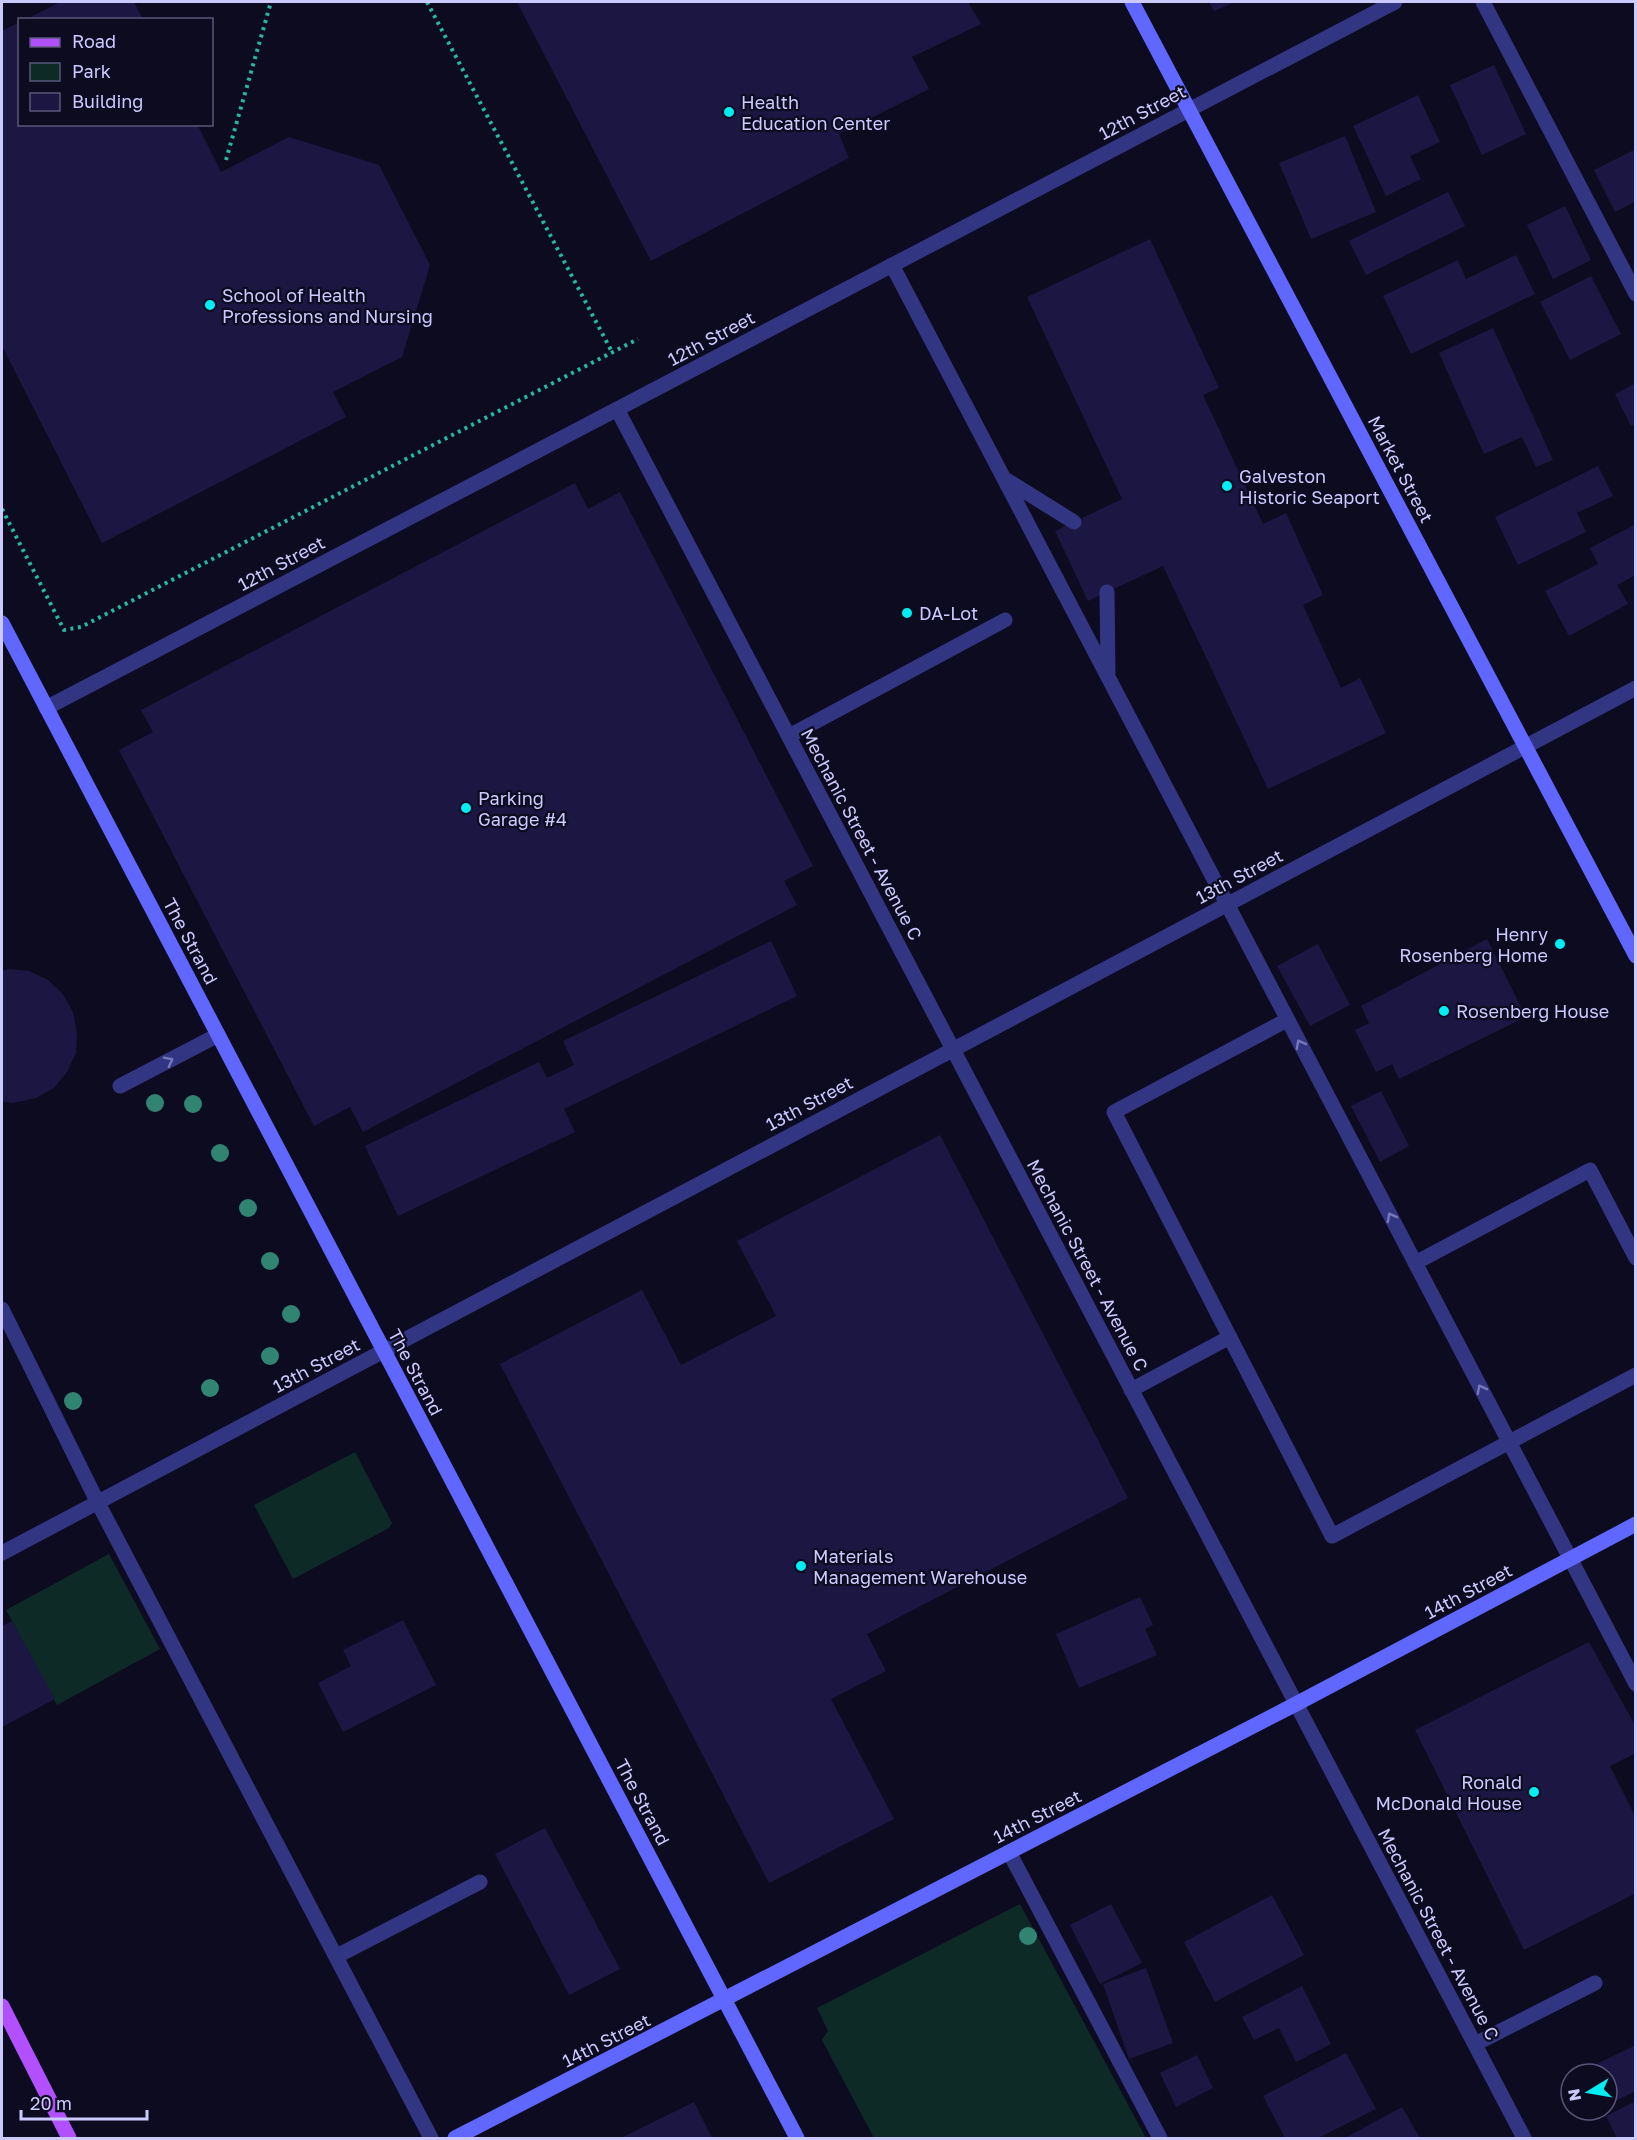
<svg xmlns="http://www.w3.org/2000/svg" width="1637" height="2140" viewBox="0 0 1637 2140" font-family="'Golos Text',sans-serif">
  <rect width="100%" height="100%" fill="#0d0b20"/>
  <!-- green -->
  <path fill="#0e2a27" d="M355,1452l37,71 -3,5 -96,51 -39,-74z
    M109,1554l51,95 -103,56 -51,-95z
    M1020,1904l126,234h-272l-52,-98 6,-9 -11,-23z"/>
  <!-- building -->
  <path fill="#1c1642" d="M60,2h74l9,18h-118z
    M517,2h451l13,22 -69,33 17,32 -90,45 10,24 -198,103z
    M1209,2h26l-21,9z
    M20,22v102h177l24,48 68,-35 90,28 51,100 -28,92 -69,35 13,25 -244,126 -100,-197v-315z
    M1494,65l32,69 -44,21 -32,-70z
    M1418,95l22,47 -30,14 11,23 -35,17 -33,-70z
    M1345,136l31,76 -65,27 -32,-76z
    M1636,149v52l-21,11 -21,-42z
    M1448,192l17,34 -99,49 -17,-34z
    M1565,206l26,54 -38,19 -26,-54z
    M1150,239l69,149 -16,7 60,129 23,-11 37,82 -20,10 38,83 19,-10 26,55 -118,56 -105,-223 -75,35 -33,-70 67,-32 -95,-202z
    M1516,255l19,39 -124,60 -28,-58 75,-36 8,19z
    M1591,276l30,58 -51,26 -30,-58z
    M1493,328l60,132 -17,7 -14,-30 -38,17 -45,-101z
    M1636,383v41l-5,2 -16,-32z
    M1598,466l15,30 -36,17 9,19 -68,33 -23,-48z
    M575,483l13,26 32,-17 193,374 -29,15 13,24 -434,227 -13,-25 -36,19 -195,-376 34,-18 -12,-22z
    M1636,524v51l-19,10 11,19 -59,32 -24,-45 53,-27 -8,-16z
    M1487,939l39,78 -127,62 -7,-15 -16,8 -21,-42 14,-7 -8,-17z
    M771,941l26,55 -233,113 11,23 -177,84 -33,-70 174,-84 8,16 27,-13 -11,-24z
    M1318,944l32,61 -40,21 -33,-60z
    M9,969l20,2 19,9 15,14 10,18 4,21 -1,20 -9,19 -13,16 -18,10 -23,5 -11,-2v-130z
    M1381,1091l28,55 -29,16 -29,-56z
    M940,1135l188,363 -261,136 19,37 -55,28 63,120 -125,64 -269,-519 142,-74 39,75 95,-49 -39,-75z
    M1140,1597l13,28 -8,4 12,26 -78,33 -23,-54z
    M403,1620l33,65 -93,47 -25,-49 33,-17 -8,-16z
    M12,1621l43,78 -53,28v-101z
    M1589,1642l47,85v26l-26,13 26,52v75l-112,57 -109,-220z
    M545,1828l75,141 -51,26 -74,-141z
    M1272,1895l32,60 -89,47 -31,-60z
    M1111,1904l31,59 -42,21 -30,-59z
    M1146,1968l27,75 -44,16 -26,-75z
    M1302,1986l29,58 -35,18 -17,-34 -25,12 -12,-23z
    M1636,2045v46l-29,14v-31h-16l-3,-6z
    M1346,2053l30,56 -58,29h-33l-22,-42z
    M1197,2055l16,33 -37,19 -16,-34z
    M1636,2101v37h-19l-11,-22z
    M694,2102l18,36h-91z
    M1402,2107l18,31h-75z"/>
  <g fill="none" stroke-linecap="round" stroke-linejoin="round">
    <!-- path -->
    <path stroke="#25b8a5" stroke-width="4" stroke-dasharray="3 4.5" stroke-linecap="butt" d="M427,2l185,350
      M226,160l45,-158
      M2,509l62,121 17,-3 557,-288"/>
    <!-- lane -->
    <path stroke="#323582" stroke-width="15" d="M1483,2l153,292
      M892,265l744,1419
      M1005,479l69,43
      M1107,592l1,81
      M789,736l216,-116
      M1287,1020l-173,92 218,424 304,-161
      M120,1086l98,-51
      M1415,1263l175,-93 46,88
      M2,1309l96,194 333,635
      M1131,1390l99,-53
      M1009,1852l151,286
      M337,1956l143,-74
      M1475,2044l120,-61"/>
    <!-- street -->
    <path stroke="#323582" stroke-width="15" d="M617,409l907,1729
      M46,708l1349,-706
      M2,1553l1634,-865"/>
    <!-- secondary -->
    <path stroke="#6067ff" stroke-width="15" d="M1132,2l504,954
      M2,623l795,1515
      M455,2138l841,-434 340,-180"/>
    <!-- primary -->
    <path stroke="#b250ff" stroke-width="15" d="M2,2006l67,132"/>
  </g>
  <!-- trees -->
  <g fill="#318472">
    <circle cx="155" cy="1103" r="9"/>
    <circle cx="193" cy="1104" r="9"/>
    <circle cx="220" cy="1153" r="9"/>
    <circle cx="248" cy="1208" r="9"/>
    <circle cx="270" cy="1261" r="9"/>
    <circle cx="291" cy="1314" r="9"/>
    <circle cx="270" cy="1356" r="9"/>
    <circle cx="210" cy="1388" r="9"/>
    <circle cx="73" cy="1401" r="9"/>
    <circle cx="1028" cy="1936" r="9"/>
  </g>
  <!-- one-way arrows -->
  <defs><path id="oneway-chevron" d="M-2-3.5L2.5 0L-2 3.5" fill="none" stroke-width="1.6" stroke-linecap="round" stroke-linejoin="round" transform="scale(1.5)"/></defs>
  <g stroke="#7778ba">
    <use href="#oneway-chevron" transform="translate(1300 1044) rotate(-118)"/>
    <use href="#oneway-chevron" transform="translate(169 1061) rotate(-27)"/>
    <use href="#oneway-chevron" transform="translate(1391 1217) rotate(-118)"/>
    <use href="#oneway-chevron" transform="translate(1481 1389) rotate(-118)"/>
  </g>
  <!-- markers -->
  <g fill="#00edf4" stroke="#0d0b20" stroke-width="2">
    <circle cx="729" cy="112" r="6"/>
    <circle cx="210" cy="305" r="6"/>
    <circle cx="1227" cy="486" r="6"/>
    <circle cx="907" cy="613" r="6"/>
    <circle cx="466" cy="808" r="6"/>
    <circle cx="1560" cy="944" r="6"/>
    <circle cx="1444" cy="1011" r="6"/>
    <circle cx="801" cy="1566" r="6"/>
    <circle cx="1534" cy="1792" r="6"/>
  </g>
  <g text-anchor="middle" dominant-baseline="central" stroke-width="4.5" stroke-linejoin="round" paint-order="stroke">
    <!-- poi labels -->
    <g font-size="18" fill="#ccc9ff" stroke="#0d0b20" text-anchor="start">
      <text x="741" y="102">Health<tspan x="741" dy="21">Education Center</tspan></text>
      <text x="222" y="295">School of Health<tspan x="222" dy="21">Professions and Nursing</tspan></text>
      <text x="1239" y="476">Galveston<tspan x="1239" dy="21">Historic Seaport</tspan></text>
      <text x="919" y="613">DA-Lot</text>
      <text x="478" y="798">Parking<tspan x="478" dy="21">Garage #4</tspan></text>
      <text x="1548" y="934" text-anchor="end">Henry<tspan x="1548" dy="21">Rosenberg Home</tspan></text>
      <text x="1456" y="1011">Rosenberg House</text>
      <text x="813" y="1556">Materials<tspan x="813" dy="21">Management Warehouse</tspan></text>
      <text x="1522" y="1782" text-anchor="end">Ronald<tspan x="1522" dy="21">McDonald House</tspan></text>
    </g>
    <!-- street labels -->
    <g font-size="18" fill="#ccc9ff" stroke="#0d0b20">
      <text transform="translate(1142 112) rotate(-28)">12th Street</text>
      <text transform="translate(711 338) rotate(-28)">12th Street</text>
      <text transform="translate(1401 469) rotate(62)">Market Street</text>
      <text transform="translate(281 563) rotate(-28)">12th Street</text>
      <text transform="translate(862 834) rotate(62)">Mechanic Street - Avenue C</text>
      <text transform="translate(1239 876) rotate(-28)">13th Street</text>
      <text transform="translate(191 941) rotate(62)">The Strand</text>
      <text transform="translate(809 1103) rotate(-28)">13th Street</text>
      <text transform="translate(1088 1265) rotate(62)">Mechanic Street - Avenue C</text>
      <text transform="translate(316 1365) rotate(-28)">13th Street</text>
      <text transform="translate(416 1372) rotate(62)">The Strand</text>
      <text transform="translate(1468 1591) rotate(-28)">14th Street</text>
      <text transform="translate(643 1802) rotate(62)">The Strand</text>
      <text transform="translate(1037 1816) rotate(-27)">14th Street</text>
      <text transform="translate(1439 1934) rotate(62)">Mechanic Street - Avenue C</text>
      <text transform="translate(606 2040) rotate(-27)">14th Street</text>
    </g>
  </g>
  <!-- border -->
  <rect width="1637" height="2140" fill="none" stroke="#ccc9ff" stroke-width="6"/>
  <!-- legend -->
  <rect x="18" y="18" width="195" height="108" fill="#0d0b20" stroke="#595779" stroke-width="1.5"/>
  <rect x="30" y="38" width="30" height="9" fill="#b250ff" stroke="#595779" stroke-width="1.5"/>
  <text x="72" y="48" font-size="18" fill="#ccc9ff">Road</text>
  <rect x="30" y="63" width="30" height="18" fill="#0e2a27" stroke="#595779" stroke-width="1.5"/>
  <text x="72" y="78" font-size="18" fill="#ccc9ff">Park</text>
  <rect x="30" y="93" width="30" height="18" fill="#1c1642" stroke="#595779" stroke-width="1.5"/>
  <text x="72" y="108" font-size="18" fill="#ccc9ff">Building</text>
  <!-- north arrow -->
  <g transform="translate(1589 2092) rotate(259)"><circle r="28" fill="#0d0b20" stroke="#595779" stroke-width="1.5"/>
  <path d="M0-4.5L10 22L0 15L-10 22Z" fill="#00edf4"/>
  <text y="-9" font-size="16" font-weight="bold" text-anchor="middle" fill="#ccc9ff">N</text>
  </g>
  <!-- scale -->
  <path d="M21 2110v9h126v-9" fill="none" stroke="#ccc9ff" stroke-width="3"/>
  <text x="30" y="2110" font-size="18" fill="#ccc9ff" stroke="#0d0b20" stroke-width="4.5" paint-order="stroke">20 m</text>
</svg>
